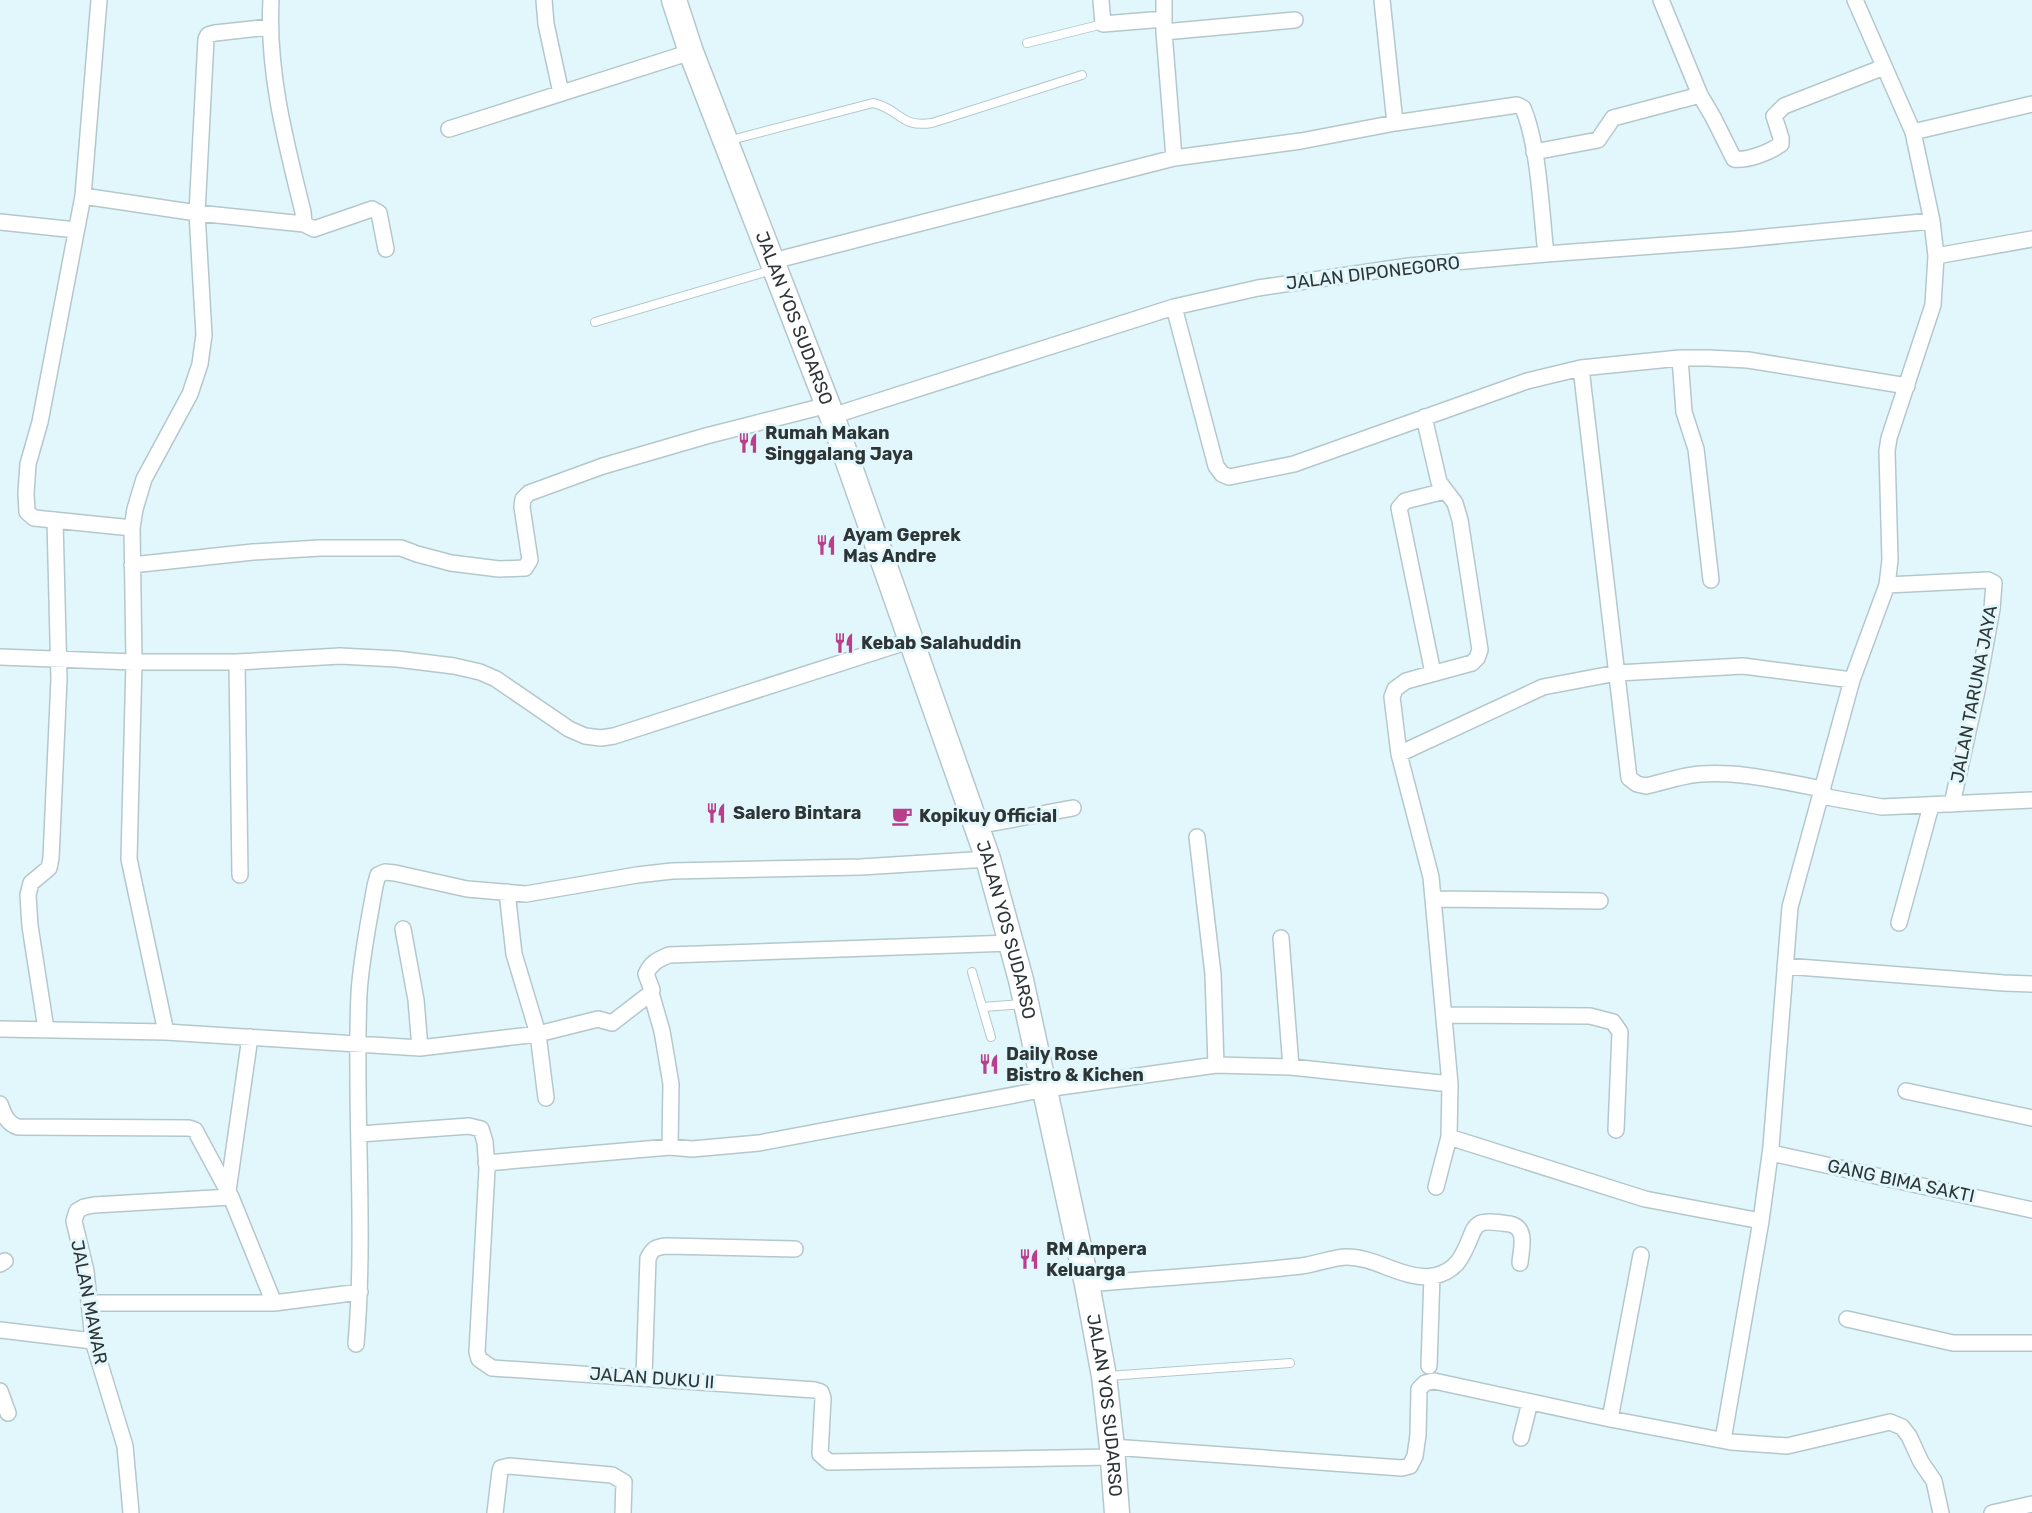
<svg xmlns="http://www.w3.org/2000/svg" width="2032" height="1513" viewBox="0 0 2032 1513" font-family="Rubik,sans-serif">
  <rect width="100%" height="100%" fill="#e2f7fc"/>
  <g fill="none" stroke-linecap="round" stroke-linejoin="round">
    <!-- service casing -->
    <g stroke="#b4c8cc" stroke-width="10">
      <path id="service" d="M1027,43l76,-19
        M727,141l146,-38c28,6 26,25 59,20l150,-48
        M595,322l177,-52
        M972,972l19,65
        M983,1007l40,-3
        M1108,1376l182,-13"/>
    </g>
    <!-- minor casing -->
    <g stroke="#b4c8cc" stroke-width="18">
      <path id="minor" d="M99,0l-16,196 -43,226 -12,42 -2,29 1,19 7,6 98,10
        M544,0l2,24 15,69
        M1101,0l2,24 61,-5
        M1164,0v32l10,126
        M1382,0l13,123
        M1661,0l39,95 13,22 21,42c14,2 36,-7 47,-15v-6l-7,-22 10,-10 100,-39
        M1164,32l131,-12
        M449,129l242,-77
        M1913,132l119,-28
        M1534,152l64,-12 15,-22 87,-23
        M83,196l114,17 107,11 -1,-12c-17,-69 -36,-140 -32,-212
        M0,222l76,8
        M304,224l10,5 58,-20 7,4 7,36
        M1936,256l96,-17
        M773,261l401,-103 127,-17 94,-18 122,-18 6,3c16,38 18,103 23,146
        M1174,307l42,159 6,8 7,3 65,-13 233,-83 54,-13 99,-10h28l40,2 159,26
        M1680,358l4,54 12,37 15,131
        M1581,368l48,410 8,6 9,2c18,-4 37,-11 55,-12 41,-3 82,8 122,15
        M832,416l342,-109 84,-19 151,-22 137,-12 188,-14 198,-19
        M1424,417l15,65 16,21 5,17 20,130 -3,8 -5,5 -66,18 -11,8 -3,8 7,57 32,123 19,207 -1,53 -13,50
        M132,565l121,-13 67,-4h81l16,6 34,9 48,6 26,-1 5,-8 -8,-53 1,-8 6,-6 74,-27 103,-30 122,-31
        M1887,585l101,-5 6,3 -2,26 -15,82 -25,113
        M0,657l134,5h103l103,-6 57,3 57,7 26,6 16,7 73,50 16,7 16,2 13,-2 298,-96
        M237,662l3,213
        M1433,673l-34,-165 6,-7 40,-10
        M1399,754l144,-67 74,-14 126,-7 109,14
        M1821,796l61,11 150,-7
        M977,826l96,-18
        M1197,837l16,137 3,91
        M507,892l7,62 24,80 8,64
        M1433,899l167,2
        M1899,923l32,-117
        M403,929l13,71 4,48
        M1281,938l10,129
        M1785,966l219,17 28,1
        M651,993l11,38 9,53 -1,63
        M1444,1015l146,1 23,6 7,10 -4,98
        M0,1029l166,3 254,16 118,-14 60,-15 14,4 39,-30 1,-3 -6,-16c5,-11 11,-14 23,-19l342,-12
        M46,1029l-16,-103 -2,-31 3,-12 18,-15 2,-10 8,-179 -4,-159
        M166,1032l-37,-173 5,-197 -2,-134 3,-19 9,-30 46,-85 10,-30 4,-29 -7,-122 9,-174 2,-4 7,-2 54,-6
        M1906,1091l126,27
        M0,1104c4,10 6,19 18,23l171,1 6,2 36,67 43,106
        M360,1134l109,-8 12,3 4,13 2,27 -10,183 2,7 13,9 323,22 6,2 2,6 -3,56 9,8 284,-5
        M1449,1137l196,62 116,22
        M1771,1153l261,57
        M486,1163l184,-16 22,2 67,-6 287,-54 170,-24 75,2 159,17
        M228,1191l22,-154
        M0,1264l5,-3
        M1087,1284c71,-6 143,-10 214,-18 15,-2 30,-8 44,-9 31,-1 58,24 89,19 23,-5 29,-20 37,-40 2,-5 3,-9 8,-12 6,-4 23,-1 31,0 18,4 11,25 10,39
        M90,1303h184l86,-11
        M1847,1319l106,24h79
        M0,1330l93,11
        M356,1344c10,-117 -2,-234 3,-350 2,-36 10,-73 16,-108l3,-11 7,-3 10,1 72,16 59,5 111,-19 35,-4 189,-4 127,-8
        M1429,1366l3,-90
        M644,1377l4,-119c5,-10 8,-11 19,-12l128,3
        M0,1391l8,22
        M1610,1419l31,-164
        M1521,1438l9,-36
        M1723,1440l38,-219 10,-74 19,-240 62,-227 35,-95 3,-25 -3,-109 2,-13 44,-133 3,-49 -4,-35 -19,-89 -58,-132
        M1112,1447l290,21 8,-2 5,-10 3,-21 1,-46 6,-6 9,-2 176,38 121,23 56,4 103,-24 12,5 7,9 12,26 13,19 7,32
        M131,1513l-6,-67 -32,-105 -7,-70 -12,-50 3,-10 7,-4 10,-2 137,-8
        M495,1513l5,-42 1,-3 8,-2 103,9 12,7 -1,31
        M1992,1513l40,-9"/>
    </g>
    <!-- trunk casing -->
    <g stroke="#b4c8cc" stroke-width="27">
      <g id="trunk">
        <path id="s1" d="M674,0l17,52 141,364 156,443 33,121 66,304 17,92 8,71 5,66"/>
      </g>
    </g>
    <!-- service -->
    <use href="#service" stroke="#fff" stroke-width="8"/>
    <!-- minor -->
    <use href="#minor" stroke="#fff" stroke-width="15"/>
    <!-- trunk -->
    <use href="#trunk" stroke="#fff" stroke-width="24"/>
  </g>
  <!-- icons -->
  <defs>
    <g id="restaurant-bare" transform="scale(1.62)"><path d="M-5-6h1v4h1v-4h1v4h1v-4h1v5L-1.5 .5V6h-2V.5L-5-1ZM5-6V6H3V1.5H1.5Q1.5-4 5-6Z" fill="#bb3e8d" stroke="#e2f7fc" stroke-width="2.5" paint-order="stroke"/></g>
    <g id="cafe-bare" transform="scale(1.62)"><path d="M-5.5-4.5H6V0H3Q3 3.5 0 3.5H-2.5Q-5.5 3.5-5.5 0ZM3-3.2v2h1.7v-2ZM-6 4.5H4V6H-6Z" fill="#bb3e8d" stroke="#e2f7fc" stroke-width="2.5" paint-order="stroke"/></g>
  </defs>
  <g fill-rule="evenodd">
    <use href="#restaurant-bare" x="748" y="443"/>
    <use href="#restaurant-bare" x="826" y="545"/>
    <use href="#restaurant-bare" x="844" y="643"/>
    <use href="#restaurant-bare" x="716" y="813"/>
    <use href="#cafe-bare" x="902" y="816"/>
    <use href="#restaurant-bare" x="989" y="1064"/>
    <use href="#restaurant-bare" x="1029" y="1259"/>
  </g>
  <g text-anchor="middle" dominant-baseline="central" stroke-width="6" stroke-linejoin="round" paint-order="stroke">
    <!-- street labels -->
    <g font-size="18" fill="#2d3537" stroke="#e2f7fc">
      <text transform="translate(1373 273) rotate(-7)">JALAN DIPONEGORO</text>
      <text stroke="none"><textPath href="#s1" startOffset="340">JALAN YOS SUDARSO</textPath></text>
      <text transform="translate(1974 694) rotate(-79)">JALAN TARUNA JAYA</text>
      <text stroke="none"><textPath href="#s1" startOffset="988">JALAN YOS SUDARSO</textPath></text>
      <text transform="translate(1901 1181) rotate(12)">GANG BIMA SAKTI</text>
      <text transform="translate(89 1302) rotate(79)">JALAN MAWAR</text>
      <text transform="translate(652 1378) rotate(4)">JALAN DUKU II</text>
      <text stroke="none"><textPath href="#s1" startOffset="1474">JALAN YOS SUDARSO</textPath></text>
    </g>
    <!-- poi labels -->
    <g font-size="18" font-weight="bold" fill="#2d3537" stroke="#e2f7fc" text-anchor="start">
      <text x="765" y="433">Rumah Makan<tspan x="765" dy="21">Singgalang Jaya</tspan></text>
      <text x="843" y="535">Ayam Geprek<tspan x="843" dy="21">Mas Andre</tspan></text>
      <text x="861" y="643">Kebab Salahuddin</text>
      <text x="733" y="813">Salero Bintara</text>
      <text x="919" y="816">Kopikuy Official</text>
      <text x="1006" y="1054">Daily Rose<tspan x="1006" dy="21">Bistro &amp; Kichen</tspan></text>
      <text x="1046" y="1249">RM Ampera<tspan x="1046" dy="21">Keluarga</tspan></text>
    </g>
  </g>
</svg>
